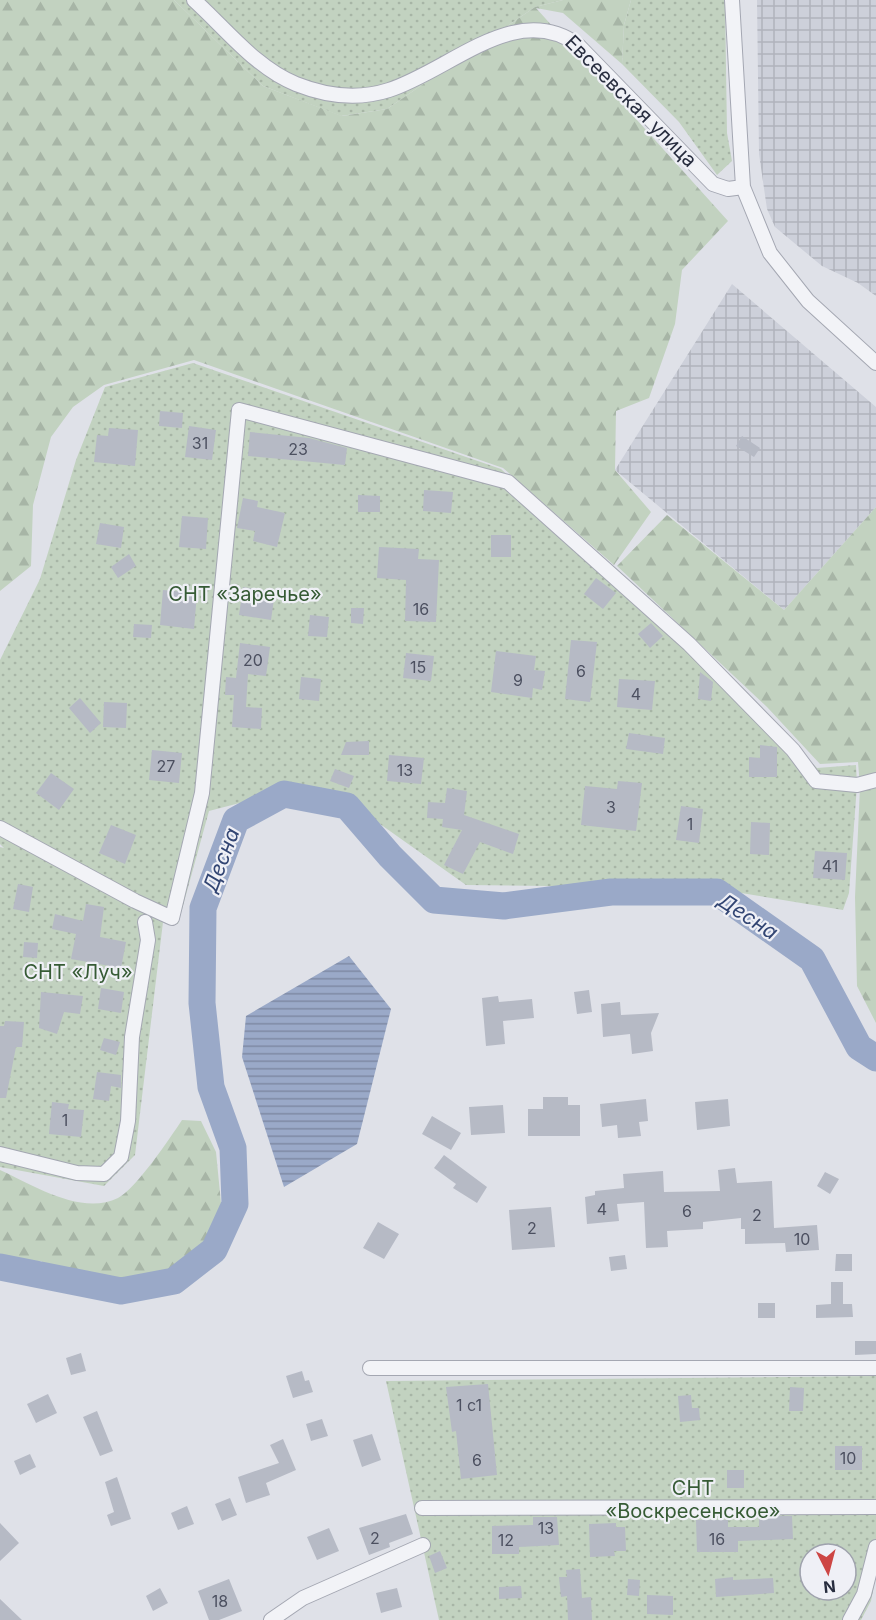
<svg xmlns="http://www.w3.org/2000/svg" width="876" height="1620" viewBox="0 0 876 1620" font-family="Inter,sans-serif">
  <defs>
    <pattern id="industrial-grid" width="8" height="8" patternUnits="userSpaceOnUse" patternTransform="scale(1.5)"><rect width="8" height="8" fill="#cdd0da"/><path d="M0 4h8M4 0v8" fill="none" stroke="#b0b3bc"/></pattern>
    <pattern id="grass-dots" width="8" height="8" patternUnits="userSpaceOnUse" patternTransform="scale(1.5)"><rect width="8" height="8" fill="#c2d2c0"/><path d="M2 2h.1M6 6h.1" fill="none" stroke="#a7b5a6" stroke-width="1.8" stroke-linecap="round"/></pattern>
    <pattern id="forest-firs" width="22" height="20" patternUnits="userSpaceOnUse" patternTransform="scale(1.5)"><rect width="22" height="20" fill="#c2d2c0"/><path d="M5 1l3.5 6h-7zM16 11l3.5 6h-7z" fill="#a7b5a6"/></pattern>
    <pattern id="water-rules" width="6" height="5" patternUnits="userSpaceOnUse" patternTransform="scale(1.5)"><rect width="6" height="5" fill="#9aa9c8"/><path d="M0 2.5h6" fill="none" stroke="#7e8aa4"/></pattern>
  </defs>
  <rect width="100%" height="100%" fill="#dfe1e8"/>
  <!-- industrial -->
  <path fill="url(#industrial-grid)" d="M757,0h119v296l-18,-13 -36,-17 -47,-39 -8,-18 -8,-55z
    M732,284l144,123v100l-92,103 -169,-140z"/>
  <!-- grass -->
  <path fill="url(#grass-dots)" fill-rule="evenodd" d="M174,0h389l-28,7 -148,102 -46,7 -78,-30z
    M631,0h94l2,133 5,28 -15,14 -38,-53 -57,-58 2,-39z
    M193,363l308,106 218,200 98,99 39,-3 1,20 -8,108 -6,17 -132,-22 -245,-3 -117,-83 -64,-11 -76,20 -31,113 -15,-2 -28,233 -31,31 -104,-19v-320l4,1 -4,-4v-184l40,-81 36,-119 29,-73z
    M876,1376v198l-5,27 -10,19h-422l-53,-239zM810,1554h36v36h-36z"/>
  <!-- forest -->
  <path fill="url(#forest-firs)" d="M0,0h174l89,86 79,30 45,-7 148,-102 28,-7h68l-7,25 -2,39 -59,-51 -27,-5 192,213 -46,49 -7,54 -26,74 -33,13 -1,59 36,42 -37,53 -111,-97 -309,-108 -90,25 -31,22 -22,30 -18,68 -2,61 -31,25z
    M876,507v516l-19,-37 -2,-89 5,-110 -2,-25 -38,2 -53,-57 -150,-141 50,-51 117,95z
    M182,1120l19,1 15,31 5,51 -10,39 -41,33 -50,13 -48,-2 -20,-6 -1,-12 -10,-7 -21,2 -20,-4v-89c33,15 81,46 118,28 18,-9 52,-60 64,-78z"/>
  <!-- water -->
  <path fill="url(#water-rules)" d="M349,956l42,53 -34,135 -73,43 -42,-130 4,-41z"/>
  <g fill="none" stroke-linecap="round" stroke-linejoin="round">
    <!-- river -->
    <path stroke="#9aa9c8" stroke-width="27" d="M0,1267l121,24 53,-10 40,-31 21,-46 -2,-56 -22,-61 -9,-84 1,-95 33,-88 48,-26 63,12 43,50 44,44 70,6 107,-14h106l95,67 47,88 17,11"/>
  </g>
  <!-- building -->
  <path fill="#b6bac5" d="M160,411l23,2 -1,15 -23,-2z
    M189,426l27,4 -4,30 -27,-3z
    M109,428l29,2 -3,36 -41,-4 3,-27 11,1z
    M250,432l59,6 38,10 -2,17 -97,-9z
    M742,436l18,12 -6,9 -18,-11z
    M424,490l29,2 -2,21 -28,-2z
    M358,495l22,1v16h-22z
    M243,498l15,3 -1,6 28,6 -8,34 -24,-6 2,-10 -18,-3z
    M182,516l26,2 -2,31 -27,-2z
    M100,523l24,4 -3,21 -25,-4z
    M491,535h20v22h-20z
    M379,547l40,2 -1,10 21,1 -3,62 -31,-1 1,-41 -29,-2z
    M129,554l7,12 -18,12 -7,-11z
    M596,578l20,15 -13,16 -19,-15z
    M243,587l32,5 -4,28 -32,-5z
    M163,590l34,3 -3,36 -34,-4z
    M351,608h13l-1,16 -12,-1z
    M310,615l19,2 -2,20 -19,-1z
    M651,623l12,13 -13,12 -12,-14z
    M134,624l18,1 -1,13 -18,-1z
    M571,640l26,2 -7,60 -25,-3z
    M240,643l30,4 -4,29 -18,-2 -2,33 16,1 -1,21 -29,-2 2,-32h-9l1,-18 10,1z
    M496,651l40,5 -2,14 11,1 -3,19 -9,-2 -1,10 -41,-6z
    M406,653l28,3 -3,25 -28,-3z
    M700,672l13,10 -2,19 -13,-2z
    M301,677l20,2 -2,22 -20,-2z
    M619,679l36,2 -3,29 -35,-3z
    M80,698l21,25 -11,10 -21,-25z
    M104,702l23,1 -1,25 -23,-1z
    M629,733l36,5 -2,16 -37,-5z
    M369,741v14h-28l5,-13z
    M760,745l17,2v30h-28v-20l11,1z
    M152,750l30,3 -3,30 -30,-3z
    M389,755l35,3 -3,26 -34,-3z
    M335,769l19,7 -5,12 -19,-7z
    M51,773l23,16 -15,21 -23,-17z
    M618,781l24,2 -6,48 -55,-6 4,-39 32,3z
    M447,788l20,3 -3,24 55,19 -6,20 -33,-12 -17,32 -19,-9 18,-35 -20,-3 1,-8 -16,-1 1,-16 17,1z
    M681,806l22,3 -4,34 -23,-3z
    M751,822l19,1 -1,32 -19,-1z
    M111,825l25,10 -11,29 -26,-11z
    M815,851l32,2 -2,27 -32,-2z
    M18,884l15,3 -4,25 -16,-3z
    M86,904l18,3 -4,30 26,5 -5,26 -50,-9 5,-25 -24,-5 3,-15 28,7z
    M24,942l14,1 -1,15 -14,-1z
    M101,988l23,4 -3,21 -23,-4z
    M589,990l3,22 -15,2 -3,-22z
    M41,992l42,4 -3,18 -16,-2 -7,22 -18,-6z
    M498,996l1,6 33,-3 2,19 -31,3 2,23 -19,2 -4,-48z
    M620,1002l1,13 38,-2 -8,20 2,18 -21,3 -2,-20 -27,3 -2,-33z
    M5,1021l19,1 -2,25h-6l-10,51h-6v-72h4z
    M104,1038l16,4 -4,13 -16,-5z
    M97,1072l24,3v13l-10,-2 -2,15 -16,-2z
    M543,1097h25v8h12v31h-52v-27h15z
    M646,1099l2,22 -9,1 2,14 -23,2 -1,-13 -15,2 -2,-23z
    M728,1099l2,27 -33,4 -2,-28z
    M52,1102l17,2 -1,5 16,1 -3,27 -32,-3z
    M503,1105l2,28 -34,2 -2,-28z
    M432,1116l29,17 -10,17 -29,-16z
    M444,1155l43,32 -10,16 -24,-15 3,-4 -22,-16z
    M735,1168l2,15 35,-2 2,47 43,-3 2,25 -33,2 -1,-9 -40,1v-15h-4v-11l-38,4v7l-36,2 1,16 -22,1 -2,-46 -27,2 2,17 -32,3 -2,-27 10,-2v-4l29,-3 -1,-14 40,-3 1,21 56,-1 -2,-21z
    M825,1172l14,7 -9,15 -13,-8z
    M551,1207l4,40 -43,3 -3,-40z
    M378,1222l21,12 -15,25 -21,-11z
    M836,1254h16v17h-17z
    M625,1255l2,14 -16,2 -2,-14z
    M831,1282h12v22h9l1,13 -37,1v-13l15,-1z
    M758,1303h17v15h-17z
    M855,1341h21v13l-21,1z
    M81,1353l5,18 -15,4 -5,-17z
    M302,1371l3,10 4,-1 4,12 -20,6 -7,-22z
    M488,1384l9,91 -36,4 -5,-48 -4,1 -6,-45z
    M790,1387l14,1 -1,23h-14z
    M48,1394l9,19 -21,10 -9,-19z
    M691,1395l1,13h7l1,12 -20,2 -2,-26z
    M97,1411l16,40 -13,5 -17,-39z
    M322,1419l6,17 -17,5 -5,-17z
    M372,1434l9,26 -19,7 -9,-27z
    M283,1439l13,31 -30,13 4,12 -24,8 -8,-26 41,-14 -9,-18z
    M835,1446h27v24h-27z
    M30,1454l6,13 -16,8 -6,-14z
    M727,1470h17v18h-17z
    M117,1477l14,42 -20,7 -4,-11 7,-3 -9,-30z
    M230,1498l7,17 -15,6 -7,-17z
    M187,1506l7,18 -16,6 -7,-17z
    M406,1514l7,20 -24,9 1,4 -21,8 -10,-27z
    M759,1516h33l1,23 -55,2v11h-41l-1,-32h32v7h31z
    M533,1517h24l2,28 -40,2v7h-27v-28l41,-1z
    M0,1523l19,20 -19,18z
    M616,1523v4h9l1,24h-12l1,5 -25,1 -1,-33z
    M329,1528l10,23 -22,9 -10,-23z
    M440,1551l7,17 -12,5 -6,-17z
    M580,1569l2,29 9,-1 1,23h-24l-1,-24 -6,1 -2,-20h8l-1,-7z
    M733,1577v3l40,-2 1,15 -58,4 -1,-18z
    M229,1579l13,32 -23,9h-10l-11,-29z
    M628,1579l12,1 -1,16 -12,-1z
    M521,1586l1,12 -23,1v-12z
    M160,1588l8,15 -15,8 -7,-15z
    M397,1588l5,19 -21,6 -5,-20z
    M647,1595l26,1v19l-26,-1z
    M0,1599l22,21h-22z"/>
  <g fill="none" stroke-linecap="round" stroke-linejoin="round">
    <!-- minor casing -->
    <g stroke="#a4a7b2" stroke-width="16">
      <path id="minor" d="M194,0c31,28 62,68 102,84 30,12 62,16 93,6 62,-20 127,-90 189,-45l135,139 15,5 15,-2
        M732,0l11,187 27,66 38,48 68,62
        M0,828l135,73 37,17 30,-125 37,-383 269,72 181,162 104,106 23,31 41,4 19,-5
        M0,1154l77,19 27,1 17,-17 7,-36 4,-84 16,-97 -3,-18
        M370,1368h506
        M422,1508l454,-1
        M271,1620l32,-22 120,-53
        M850,1620l14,-26 12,-47"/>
    </g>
    <!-- minor -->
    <use href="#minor" stroke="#f2f3f7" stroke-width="14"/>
  </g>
  <g text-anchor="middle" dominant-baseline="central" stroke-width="4.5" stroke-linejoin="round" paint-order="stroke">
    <!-- number labels -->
    <g font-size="16" fill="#4c5060">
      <text x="200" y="443">31</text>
      <text x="298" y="449">23</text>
      <text x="421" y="609">16</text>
      <text x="253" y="660">20</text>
      <text x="418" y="667">15</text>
      <text x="581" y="671">6</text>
      <text x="518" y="680">9</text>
      <text x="636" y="694">4</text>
      <text x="166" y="766">27</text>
      <text x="405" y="770">13</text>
      <text x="611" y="807">3</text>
      <text x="690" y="824">1</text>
      <text x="830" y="866">41</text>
      <text x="65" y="1120">1</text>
      <text x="602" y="1209">4</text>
      <text x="687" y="1211">6</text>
      <text x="757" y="1215">2</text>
      <text x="532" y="1228">2</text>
      <text x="802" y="1239">10</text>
      <text x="469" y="1405">1 с1</text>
      <text x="848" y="1458">10</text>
      <text x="477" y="1460">6</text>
      <text x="546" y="1528">13</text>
      <text x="375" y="1538">2</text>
      <text x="717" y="1539">16</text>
      <text x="506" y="1540">12</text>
      <text x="220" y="1601">18</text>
    </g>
    <!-- street labels -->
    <g font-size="20" fill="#282d3f" stroke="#eff0f6">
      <text transform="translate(631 101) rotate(45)">Евсеевская улица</text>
    </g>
    <!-- park labels -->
    <g font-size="20" fill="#365b35" stroke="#eff0f6">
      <text x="245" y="594">СНТ «Заречье»</text>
      <text x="78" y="972">СНТ «Луч»</text>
      <text x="693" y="1488">СНТ<tspan x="693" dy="23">«Воскресенское»</tspan></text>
    </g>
    <!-- water labels -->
    <g font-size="21" font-style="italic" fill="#324573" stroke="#eff0f6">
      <text transform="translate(221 860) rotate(-69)">Десна</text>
      <text transform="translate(748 916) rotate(33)">Десна</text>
    </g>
  </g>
  <!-- north arrow -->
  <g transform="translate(828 1572) rotate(174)"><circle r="28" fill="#eff0f6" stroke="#9fa2ad" stroke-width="1.5"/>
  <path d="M0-4.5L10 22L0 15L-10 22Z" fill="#cd4644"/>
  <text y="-9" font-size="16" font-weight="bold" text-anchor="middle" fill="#282d3f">N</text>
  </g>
</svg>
